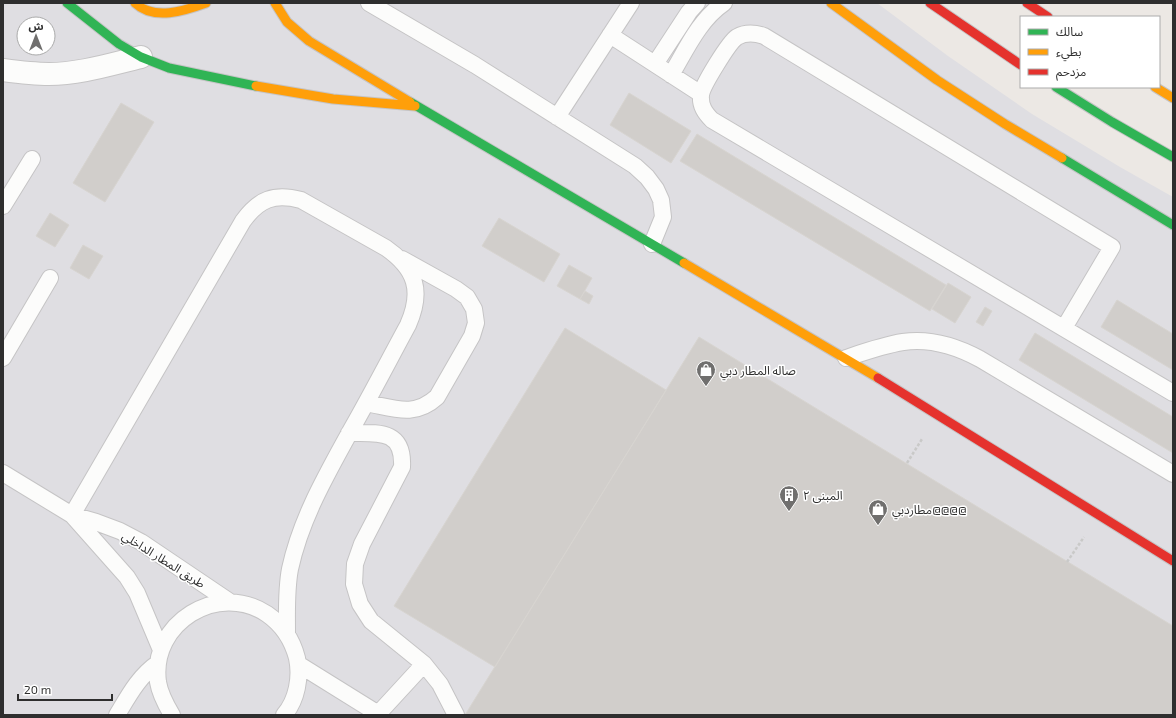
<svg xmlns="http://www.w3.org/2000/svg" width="1176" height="718" viewBox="0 0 1176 718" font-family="'Exo 2','Noto Sans Arabic',sans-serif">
  <rect width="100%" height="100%" fill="#ece8e4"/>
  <!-- airport -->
  <path fill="#dfdee2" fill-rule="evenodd" d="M3,3h874l71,53 84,58 88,53 53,30v518h-1170zM24,24h24v24h-24z"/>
  <!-- building -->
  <path fill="#d1cecb" stroke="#d7d4d0" d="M629,93l62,38 -20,32 -61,-38z
    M121,103l33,19 -49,80 -32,-19z
    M697,134l249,151 -16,26 -250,-150z
    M50,213l19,12 -14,22 -19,-11z
    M499,218l61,36 -16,28 -62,-36z
    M83,245l20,11 -14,23 -19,-11z
    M569,265l23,13 -12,21 -23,-13z
    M948,283l23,14 -16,26 -23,-14z
    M585,291l8,5 -4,8 -9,-5z
    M1117,300l56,34v36l-72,-43z
    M985,307l7,4 -9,15 -7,-4z
    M565,328l101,62 -171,277 -101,-61z
    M1035,333l138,84v36l-154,-93z
    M699,337l474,289v89h-708z"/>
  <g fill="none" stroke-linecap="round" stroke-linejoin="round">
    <!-- lane casing -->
    <g stroke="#c5c4c5" stroke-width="18">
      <path id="lane" d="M369,3l106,62 160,101 12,11 9,12 5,11 2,17 -11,27
        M610,35l91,59
        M655,64l34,-52 8,-9
        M671,75c15,-25 28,-55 53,-72
        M557,117l74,-114
        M3,206l29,-47
        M1064,328l48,-81 -348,-211c-9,-3 -18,-4 -27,1 -8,5 -35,49 -36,58 -1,11 4,18 11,25l461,273
        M3,358l47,-80
        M846,358c18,-6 38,-13 57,-16 27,-4 53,4 77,17l193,115
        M366,403c28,5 48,15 71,-6l35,-61 4,-13 -2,-14 -7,-12 -11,-8 -54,-30
        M349,433c29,0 55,-4 53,34l-40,77 -7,20 -1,20 6,20 11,17 53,43 16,20 16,31
        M3,473l69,42 24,7 24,9 21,11 89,60
        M72,515l171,-294c16,-22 31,-28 58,-21l85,48c30,21 37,43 22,77 -19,35 -37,70 -57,105 -24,44 -50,88 -61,139 -4,21 -3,42 -3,64
        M72,515l55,62 10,16 24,57
        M298,664l82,51
        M378,714l46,-50
        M117,715c12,-20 22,-39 41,-52
        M172,715c-6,-10 -12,-21 -14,-33 -8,-59 60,-101 109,-68 16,11 25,25 30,44 4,19 0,42 -13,57"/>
    </g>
    <!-- street casing -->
    <g stroke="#c5c4c5" stroke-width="24">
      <path id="street" d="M3,70c15,2 31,4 46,4 31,0 62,-10 92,-17"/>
    </g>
    <!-- fast casing -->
    <g stroke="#c5c4c5" stroke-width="11">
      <path id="fast" d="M67,3l52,41 22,13 28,11 87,18
        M1056,87l56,35 61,35
        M410,102l274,161
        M1062,158l111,67"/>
    </g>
    <!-- slow casing -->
    <g stroke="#c5c4c5" stroke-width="11">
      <path id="slow" d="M135,3c19,18 49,8 71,0
        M275,3l12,19 22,19 101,61
        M831,3l106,77 68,44 57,34
        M256,86l77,13 82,7
        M1155,87l18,11
        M684,263l194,115"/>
    </g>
    <!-- jam casing -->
    <g stroke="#c5c4c5" stroke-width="11">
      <path id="jam" d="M930,3l91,62
        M1027,3l21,14
        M878,378l295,183"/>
    </g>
    <!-- path -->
    <path stroke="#c9c9c8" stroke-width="2.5" stroke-dasharray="3 2" stroke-linecap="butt" d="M907,463l15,-24
      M1067,562l17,-25"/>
    <!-- lane -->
    <use href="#lane" stroke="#fcfcfb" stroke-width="16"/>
    <!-- street -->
    <use href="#street" stroke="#fcfcfb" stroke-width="22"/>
    <!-- fast -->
    <use href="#fast" stroke="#30b455" stroke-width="9"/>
    <!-- slow -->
    <use href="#slow" stroke="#ff9f0a" stroke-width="9"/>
    <!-- jam -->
    <use href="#jam" stroke="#e5322d" stroke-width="9"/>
  </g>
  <!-- icons -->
  <defs>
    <g id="shop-pin" transform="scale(1)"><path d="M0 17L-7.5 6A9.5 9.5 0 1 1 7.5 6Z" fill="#706f6e" stroke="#fff"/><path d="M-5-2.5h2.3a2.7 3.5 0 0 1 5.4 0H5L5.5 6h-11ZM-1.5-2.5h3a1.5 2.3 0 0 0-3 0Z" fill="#fff"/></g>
    <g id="building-pin" transform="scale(1)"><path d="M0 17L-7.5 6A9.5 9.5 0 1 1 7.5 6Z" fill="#706f6e" stroke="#fff"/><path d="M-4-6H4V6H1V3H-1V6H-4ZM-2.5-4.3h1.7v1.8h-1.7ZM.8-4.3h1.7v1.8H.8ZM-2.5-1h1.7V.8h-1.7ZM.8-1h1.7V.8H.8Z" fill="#fff"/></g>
  </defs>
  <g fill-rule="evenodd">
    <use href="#shop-pin" x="706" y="370"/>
    <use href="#building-pin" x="789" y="495"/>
    <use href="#shop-pin" x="878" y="509"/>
  </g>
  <g text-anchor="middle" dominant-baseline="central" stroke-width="3" stroke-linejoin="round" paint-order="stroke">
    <!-- poi labels -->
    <g font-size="12" fill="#2e2e2e" stroke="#fff" text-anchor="start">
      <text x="720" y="370">صاله المطار دبي</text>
      <text x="803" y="495">المبنى ٢</text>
      <text x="892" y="509">مطاردبي@@@@</text>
    </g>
    <!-- street labels -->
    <g font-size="12" fill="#2e2e2e" stroke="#fff">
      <text transform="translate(164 559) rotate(32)">طريق المطار الداخلي</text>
    </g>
  </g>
  <!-- border -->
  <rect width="1176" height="718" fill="none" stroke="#2e2e2e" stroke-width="8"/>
  <!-- legend -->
  <rect x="1020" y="16" width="140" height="72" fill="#ffffff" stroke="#ababab"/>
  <rect x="1028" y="29" width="20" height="6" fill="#30b455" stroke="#ababab"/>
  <text x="1056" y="36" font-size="12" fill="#2e2e2e">سالك</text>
  <rect x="1028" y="49" width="20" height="6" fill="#ff9f0a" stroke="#ababab"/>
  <text x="1056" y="56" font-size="12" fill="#2e2e2e">بطيء</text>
  <rect x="1028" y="69" width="20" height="6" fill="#e5322d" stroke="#ababab"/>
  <text x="1056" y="76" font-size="12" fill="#2e2e2e">مزدحم</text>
  <!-- north arrow -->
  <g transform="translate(36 36)"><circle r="19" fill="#ffffff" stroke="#ababab"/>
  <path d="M0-3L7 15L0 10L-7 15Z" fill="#706f6e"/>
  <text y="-6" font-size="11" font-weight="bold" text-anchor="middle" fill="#2e2e2e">ش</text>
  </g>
  <!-- scale -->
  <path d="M18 694v6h94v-6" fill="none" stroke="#2e2e2e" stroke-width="2"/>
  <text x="24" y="694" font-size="12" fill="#2e2e2e" stroke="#ffffff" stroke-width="3" paint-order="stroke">20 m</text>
</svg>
